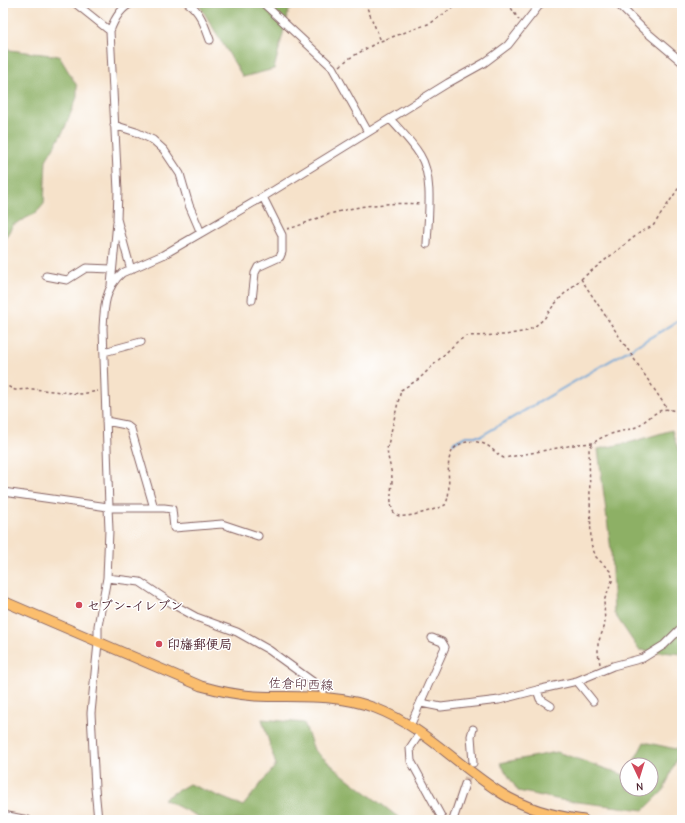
<svg xmlns="http://www.w3.org/2000/svg" width="685" height="823" viewBox="0 0 685 823" font-family="'Comic Neue','Klee One',sans-serif">
  <rect width="100%" height="100%" fill="#fff"/>
  <filter id="ink" filterUnits="userSpaceOnUse"><feTurbulence type="fractalNoise" baseFrequency=".025" numOctaves="2"/><feDisplacementMap in="SourceGraphic" scale="8" xChannelSelector="R" yChannelSelector="G"/><feConvolveMatrix kernelMatrix="1 2 1 2 8 2 1 2 1" color-interpolation-filters="sRGB"/></filter>
  <filter id="wash" filterUnits="userSpaceOnUse"><feTurbulence type="fractalNoise" baseFrequency=".012" numOctaves="4" result="noise"/><feDisplacementMap in="SourceGraphic" scale="16" xChannelSelector="R" yChannelSelector="G"/><feGaussianBlur stdDeviation="0.9" result="paint"/><feColorMatrix in="noise" values="0 0 0 0 0 0 0 0 0 0 0 0 0 0 0 0 0 1.4 0 .05"/><feComposite in="paint" operator="in"/></filter>
  <g filter="url(#wash)">
    <rect width="100%" height="100%" fill="#f6e2ca"/>
    <!-- forest -->
    <path fill="#8db065" stroke="#6c6848" d="M198,3h104l-13,7 -15,59 -31,8z
      M3,44l7,6 49,6 18,30v11l-13,33 -18,30 -2,44 -8,9 -23,12 -10,17z
      M672,430l10,33v191l-43,-4 -25,-37 -3,-63 -13,-101 34,-7z
      M262,719l42,4 10,27 29,25 59,45h-197l-42,-21 26,-15 54,22 33,-41z
      M644,742l36,8 -16,40 -20,20 -83,-10 -43,-9 -18,-28 57,-11 70,24v13h24v-24h-19z"/>
    <g fill="none" stroke-linecap="round" stroke-linejoin="round">
      <!-- stream -->
      <path stroke="#65a2d6" stroke-width="2" d="M453,443l13,-7h15l201,-117"/>
    </g>
  </g>
  <g filter="url(#ink)">
    <g fill="none" stroke-linecap="round" stroke-linejoin="round">
      <!-- minor-tunnel -->
      <path stroke="#d4bbaa" stroke-width="7" stroke-dasharray="7 3.5" stroke-linecap="butt" d="M465,784l7,-17"/>
      <!-- minor casing -->
      <g stroke="#866363" stroke-width="9">
        <path id="minor" d="M75,3l35,28
          M188,3c12,8 17,23 22,37
          M263,3l69,64 36,65
          M617,3l26,26 39,33
          M390,119c11,12 22,23 30,36 14,22 8,63 7,89
          M114,125l22,7 17,8 11,10 16,24 9,31 12,28
          M131,270l-14,-51 1,-28 -8,-160c4,-11 10,-23 22,-28
          M46,276l21,4 19,-12 26,1
          M111,285l6,-63
          M252,300l3,-27 3,-6 22,-10 2,-5v-17l-19,-38
          M104,352l37,-10
          M106,421l20,4 5,4 23,79
          M3,492l105,15 1,23 -2,48 -9,48v17l-7,70 4,75 3,32
          M108,507h1l-6,-179c1,-20 2,-41 19,-55l41,-18 100,-58 185,-114 36,-20 24,-18 33,-42
          M108,508h56l8,1 2,19 48,-4 36,12
          M107,578l33,4 36,24 20,11 41,15 32,18 54,39v8
          M577,681l16,20
          M537,690l3,9 11,7
          M421,703l20,4 58,-7 38,-10 40,-9 36,-15 30,-8 21,-13 18,-18
          M410,726l35,-79 -3,-5 -10,-4
          M473,729l-2,7 2,27
          M420,733l-10,15 1,13 32,59
          M3,815l25,5
          M453,820l12,-36"/>
      </g>
      <!-- major casing -->
      <g stroke="#866363" stroke-width="11">
        <path id="major" d="M3,601l198,85c18,5 36,9 54,10 40,2 82,-3 120,12 48,18 83,58 126,85 25,16 53,23 83,27"/>
      </g>
      <!-- path -->
      <path stroke="#866363" stroke-width="1.5" stroke-dasharray="3 3" stroke-linecap="butt" d="M365,3l16,38
        M508,3l11,17
        M340,66l8,-7 30,-17 53,-19 28,-20
        M287,229c14,-3 26,-10 40,-14 30,-10 64,-13 94,-11
        M581,279l61,-48 11,-5 29,-43
        M3,384l12,6 18,-1 48,5 17,-3
        M676,412l6,-2
        M593,443l-14,1 -75,14c-9,-4 -13,-13 -23,-15 -6,-2 -12,-2 -18,0 -26,9 -7,44 -18,62 -8,4 -44,16 -50,9 -7,-8 -3,-25 -3,-34 0,-10 -4,-20 -5,-31l14,-59 18,-11 38,-37 9,-6 39,-1 22,-4 7,-4 10,-8 9,-13 11,-12 17,-15 87,131
        M600,664l-2,-11v-10l7,-18 -1,-24 8,-20v-5l-2,-5 -14,-14 -5,-13 -2,-95c9,-16 32,-16 47,-22 9,-5 17,-14 26,-17 7,-2 15,1 20,6"/>
      <!-- minor -->
      <use href="#minor" stroke="#fff" stroke-width="7"/>
      <!-- major -->
      <use href="#major" stroke="#fbbe6e" stroke-width="9"/>
    </g>
  </g>
  <!-- markers -->
  <g fill="#d1495b" stroke="#fff" stroke-width="1.5">
    <circle cx="79" cy="605" r="4"/>
    <circle cx="159" cy="644" r="4"/>
  </g>
  <g text-anchor="middle" dominant-baseline="central" stroke-width="3" stroke-linejoin="round" paint-order="stroke">
    <!-- poi labels -->
    <g font-size="13" font-weight="bold" fill="#4a1f2b" stroke="#fff" text-anchor="start">
      <text x="87" y="605">セブン-イレブン</text>
      <text x="167" y="644">印旛郵便局</text>
    </g>
    <!-- street labels -->
    <g font-size="13" fill="#4a1f2b" stroke="#fff">
      <text transform="translate(301 684) rotate(2)">佐倉印西線</text>
    </g>
  </g>
  <!-- margin -->
  <rect width="685" height="823" fill="none" stroke="#fff" stroke-width="16"/>
  <!-- north arrow -->
  <g transform="translate(639 777) rotate(176)"><circle r="19" fill="#ffffff" stroke="#b7a5aa"/>
  <path d="M0-3L7 15L0 10L-7 15Z" fill="#d1495b"/>
  <text y="-6" font-size="11" font-weight="bold" text-anchor="middle" fill="#4a1f2b">N</text>
  </g>
</svg>
